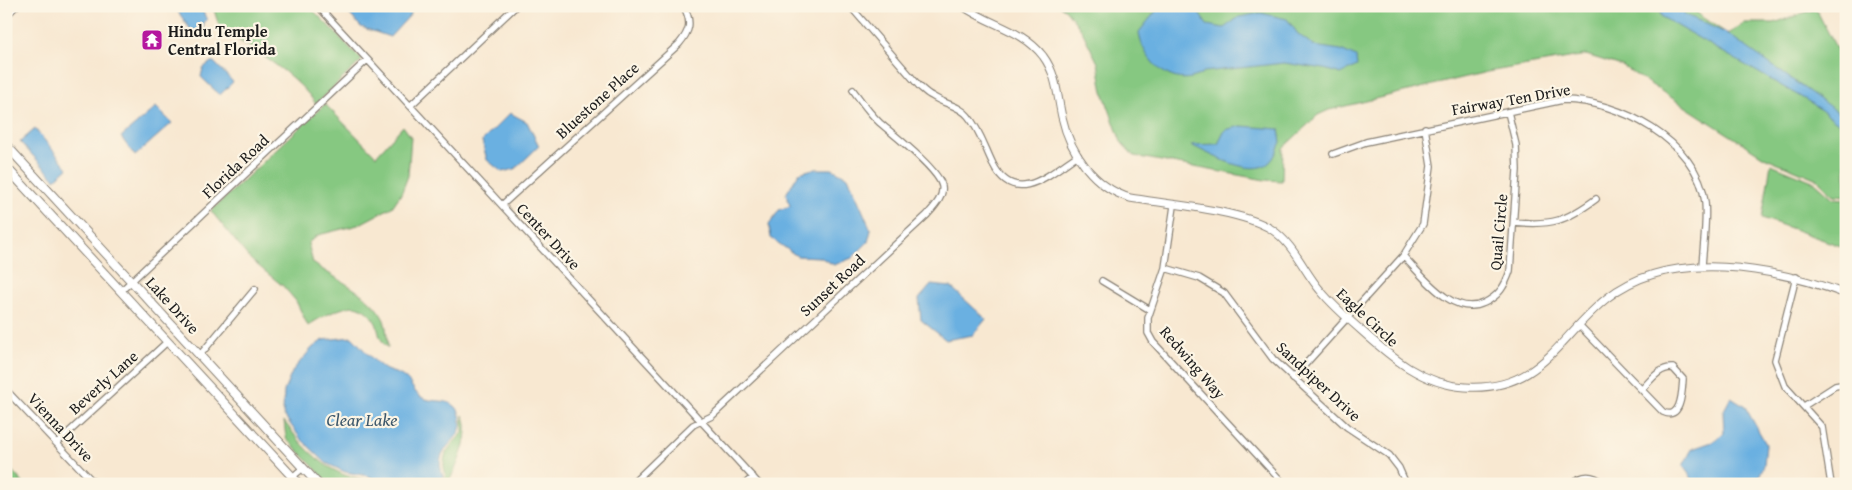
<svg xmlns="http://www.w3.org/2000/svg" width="1852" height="490" viewBox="0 0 1852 490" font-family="'Gentium Book Plus',serif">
  <rect width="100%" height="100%" fill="#fcf5e5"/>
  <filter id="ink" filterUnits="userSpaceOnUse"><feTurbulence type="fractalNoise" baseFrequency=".02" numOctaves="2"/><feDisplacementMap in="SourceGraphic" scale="10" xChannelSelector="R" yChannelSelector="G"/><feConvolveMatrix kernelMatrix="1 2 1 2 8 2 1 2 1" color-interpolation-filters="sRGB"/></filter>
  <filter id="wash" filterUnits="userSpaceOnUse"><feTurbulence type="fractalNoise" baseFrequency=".0096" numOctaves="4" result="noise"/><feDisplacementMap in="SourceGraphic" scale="20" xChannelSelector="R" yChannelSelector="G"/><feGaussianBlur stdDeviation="1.12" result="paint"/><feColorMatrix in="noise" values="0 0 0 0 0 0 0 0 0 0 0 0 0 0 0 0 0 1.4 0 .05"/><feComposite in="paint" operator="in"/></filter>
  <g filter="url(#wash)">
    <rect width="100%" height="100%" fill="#f8e8d1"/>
    <!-- green -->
    <path fill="#86c881" stroke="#51724e" d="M213,6h96l53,54 -46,44c-17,-25 -44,-42 -69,-59 -9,-6 -19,-8 -26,-17 -4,-6 -6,-15 -8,-22z
      M1060,6h630l13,12 25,16 17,-11h29l42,-14 30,58v129l-12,-1 -17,-16 -53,-22 -142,-91 -36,-11 -99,17 -158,38 -11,5 -35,33 -1,33 -17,-1 -131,-24 -13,-14 -18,-50 -5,-29 -16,-32 -16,-21z
      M325,104l51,52 27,-30 8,11 -3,39 -7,18 -9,13 -34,18 -40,10 -10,8 5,20c23,17 58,30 71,57 3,8 3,19 4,28 -13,-13 -7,-18 -14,-28 -4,-6 -11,-13 -19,-14 -10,-1 -39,13 -47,20l-12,-25 -13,-15 -33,-27 -39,-48z
      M1771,164l44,18 18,16 13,1v49l-84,-30z
      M463,415c10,16 -6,54 -16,69h-4l3,-9c-7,-19 4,-29 17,-42z
      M284,421c16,22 33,42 58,53 11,5 23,4 34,10l-47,-1 -43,-45z
      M6,464l18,20h-18z"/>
    <!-- water -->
    <path fill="#6bb0e1" stroke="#44667e" d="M174,6h26l7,14 -3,2 -1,9 -12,-1z
      M342,6h69v8l-21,23 -29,-10z
      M1160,6h34l13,19 17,3 15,-11 22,-4 26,6 11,15 16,12 27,4 15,7 1,9 -16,8 -17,-5 -40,-6 -80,9c-29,21 -62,-11 -65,-40z
      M1657,6h21l8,9 42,19 118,84v11l-33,-25 -151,-87z
      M211,62h3l19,20 -13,13 -19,-18 2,-9z
      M156,107l16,16 -37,33 -14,-19z
      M510,113l17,9 12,24 -24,23 -13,3 -15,-12 -5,-19z
      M1241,126l38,3 2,13c-3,6 -6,15 -11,20 -18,17 -60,-8 -79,-17l27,-1 7,-14z
      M35,129l33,39 -13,11 -35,-37z
      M813,169h19l16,8 23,53 -3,12 -16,16 -18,7 -14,-8 -23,-1 -26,-18 -2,-13 10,-15 11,-4 -4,-12 13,-21z
      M931,285l20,2 35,32 -13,16 -27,5 -25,-20 -2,-21z
      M352,337c10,10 19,22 30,30 6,6 15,4 24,12 7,6 8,15 17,19 10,5 24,0 33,9 3,3 5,10 5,15 1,22 -30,24 -18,54l-3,8h-58l-13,-8 -24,-4 -19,-9 -25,-24 -18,-25 1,-23 9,-21 19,-22 11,-8z
      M1731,397l13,8 22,39 -2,21 -8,19h-60l-13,-18 9,-17 20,-7 12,-9 -1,-21z"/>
  </g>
  <g filter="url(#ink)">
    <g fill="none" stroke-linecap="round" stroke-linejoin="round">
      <!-- minor casing -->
      <g stroke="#8a8276" stroke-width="8">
        <path id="minor" d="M318,6l441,478
          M850,6l70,81c4,3 7,7 12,9 11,8 27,9 36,20 12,14 17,32 25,48 22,44 58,9 85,-9
          M6,16l10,-10
          M410,106l106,-100
          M1333,154l33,-12 197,-42c55,0 135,41 142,102 2,21 -2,44 -3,65
          M502,205l177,-161c11,-13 13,-22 5,-37
          M1174,206l-9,62 -17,50v15l5,9 131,142
          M1514,222c38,4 52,-1 82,-23
          M1403,256c19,19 50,62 81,47 15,-7 21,-17 26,-32l7,-101 -1,-25 -8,-33
          M1165,268l34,10 25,15 49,66 74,68 42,28 10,13 7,16
          M1796,277l-21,83 10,26 37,41 9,57
          M1102,281l48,29
          M121,291l246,-231
          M1580,326l83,86c19,9 19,-22 20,-33l-10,-11c-14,-1 -22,12 -31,21
          M200,355l55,-66
          M1293,378l110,-122 20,-32 8,-58 -6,-38
          M6,390l89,94
          M1804,406l31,-20 11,-2
          M57,443l110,-101
          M284,484l19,-16
          M632,484l61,-59 19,-9 215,-201c7,-8 17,-18 15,-29 -4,-17 -48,-51 -62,-63 -11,-10 -19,-22 -27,-33
          M745,484l8,-7
          M1571,484c12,-10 21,-10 34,0"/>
      </g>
      <!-- tertiary casing -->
      <g stroke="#8a8276" stroke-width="9">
        <path id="tertiary" d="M963,6c26,19 59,23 80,50 14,19 14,39 19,61 8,36 32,70 68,81 37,6 111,12 141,31 23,15 32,41 49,61 12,15 27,28 42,41 30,27 60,53 103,56 76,5 93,-50 142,-89 64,-51 168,-30 239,-4"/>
      </g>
      <!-- secondary casing -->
      <g stroke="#8a8276" stroke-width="10">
        <path id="secondary" d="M6,145l312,339
          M6,167l293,317"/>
      </g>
      <!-- minor -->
      <use href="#minor" stroke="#fff" stroke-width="5.5"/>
      <!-- tertiary -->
      <use href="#tertiary" stroke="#fff" stroke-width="7"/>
      <!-- secondary -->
      <use href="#secondary" stroke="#fff" stroke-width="8"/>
    </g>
  </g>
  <!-- icons -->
  <defs>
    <g id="temple-square" transform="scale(1.125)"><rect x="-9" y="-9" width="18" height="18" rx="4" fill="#b5179e" stroke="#fcf5e5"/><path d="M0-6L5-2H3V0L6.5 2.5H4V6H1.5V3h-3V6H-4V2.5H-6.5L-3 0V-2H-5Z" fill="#fff"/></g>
  </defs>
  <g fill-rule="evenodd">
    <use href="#temple-square" x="152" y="40"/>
  </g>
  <g text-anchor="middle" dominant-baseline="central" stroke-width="4.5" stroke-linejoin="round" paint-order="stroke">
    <!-- poi labels -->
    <g font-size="16" font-weight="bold" fill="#1c1c1c" stroke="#fcf5e5" text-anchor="start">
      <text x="168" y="31">Hindu Temple<tspan x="168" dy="18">Central Florida</tspan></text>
    </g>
    <!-- street labels -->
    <g font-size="16" fill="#1c1c1c" stroke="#fcf5e5">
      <text transform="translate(1511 99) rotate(-10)">Fairway Ten Drive</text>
      <text transform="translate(597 100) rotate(-42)">Bluestone Place</text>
      <text transform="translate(235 166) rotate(-43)">Florida Road</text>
      <text transform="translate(1498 232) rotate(-85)">Quail Circle</text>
      <text transform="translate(549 236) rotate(47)">Center Drive</text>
      <text transform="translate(832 285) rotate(-43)">Sunset Road</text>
      <text transform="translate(173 305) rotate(48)">Lake Drive</text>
      <text transform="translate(1368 317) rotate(43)">Eagle Circle</text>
      <text transform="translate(1193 362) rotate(49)">Redwing Way</text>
      <text transform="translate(1319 381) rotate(43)">Sandpiper Drive</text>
      <text transform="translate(103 382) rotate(-42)">Beverly Lane</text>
      <text transform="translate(61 427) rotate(47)">Vienna Drive</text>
    </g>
    <!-- water labels -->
    <g font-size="18" font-style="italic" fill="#3c576b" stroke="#fcf5e5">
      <text x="362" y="419">Clear Lake</text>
    </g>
  </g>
  <!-- margin -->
  <rect width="1852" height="490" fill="none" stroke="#fcf5e5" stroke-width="25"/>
</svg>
